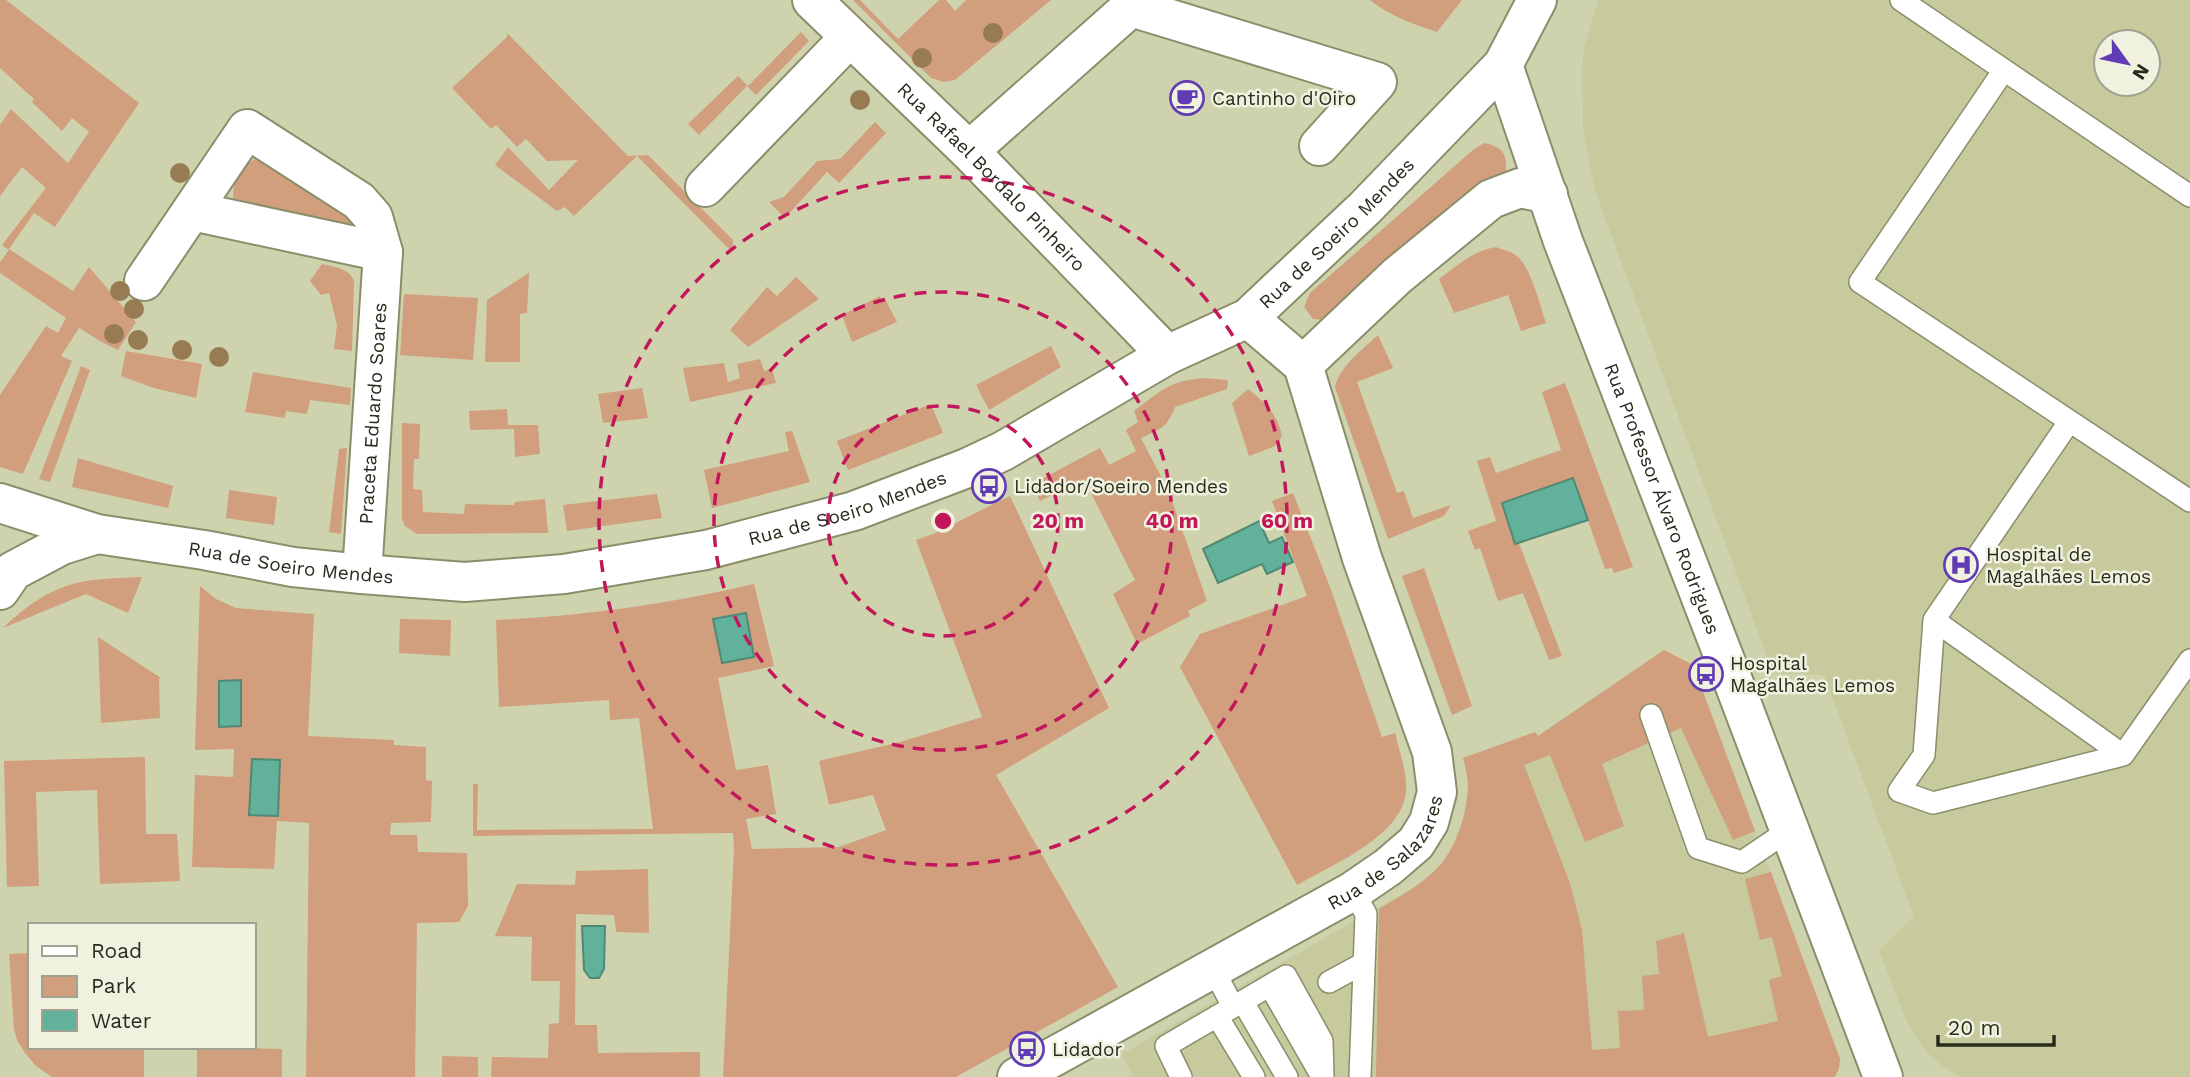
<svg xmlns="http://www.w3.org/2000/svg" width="2190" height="1077" viewBox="0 0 2190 1077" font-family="'Work Sans',sans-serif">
  <rect width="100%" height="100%" fill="#cfd3ad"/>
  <!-- built -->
  <path fill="#c6ca9d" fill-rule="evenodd" d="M1598,0h592v1077h-230l-26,-17 -9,-11 -17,-24 -29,-74 35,-34 -90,-242 -51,-2 -179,-485 -11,-60 -1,-58 2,-21zM2106,42h42v42h-42z
    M1664,650l29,15 147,394 -1,9 -4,9h-702l-11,-23 296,-169 24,-21 12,-22 10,-25 4,-34z"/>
  <!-- green -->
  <path fill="#d19e7e" d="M0,0h6l133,103 -84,124 -21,-14 -25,36 64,42 16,-24 47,55 -18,28 -18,-9 -21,-13 -18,28 11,5 -49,113 -23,-7v-72l46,-69 12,7 8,-15 -66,-45v-11l9,-12 -7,-5 44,-57 -24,-21 -22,29v-71l11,-16 57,54 21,-31 -17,-14 -10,13 -30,-29 2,-3 -34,-31z
    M853,0h7l38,39 41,-39h7l9,11 11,-11h85l-96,80 -11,2 -13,-4z
    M1370,0h92l-25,32c-24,-8 -47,-16 -67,-32z
    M801,32l8,9 -53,54 -9,-9 -48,49 -11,-11 50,-48 10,10z
    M507,33l121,123 20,-1 85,85 -1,12 -95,-96 -63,60 -9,-9 -8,4 -62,-46 13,-18 41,43 29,-30 -31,1 -21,-22 -9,8 -21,-22 -5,4 -39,-41 55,-51z
    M875,122l11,11 -47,50 -12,-11 -42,46 -16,-16 15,-5 33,-36 23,-2z
    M1484,143c22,4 25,15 20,35l-176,142 -15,-1 -9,-12 6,-14 164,-144z
    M265,156l77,48 11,18 -11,4 -106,-19 -3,-10 2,-23 18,-14z
    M1496,247c7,3 15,4 21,9 14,12 23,49 29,67l-25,8 -13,-36 -54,18 -15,-34c19,-14 34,-28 57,-32z
    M322,264c13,3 27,4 32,17l-2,70 -18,-2 3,-24 -8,-32 -8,2 -11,-14z
    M529,273l-2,40 -7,1v48h-35l2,-62z
    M796,277l23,22 -71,48 -18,-17 37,-43 10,9z
    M404,294l74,4 -5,62 -73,-5z
    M880,296l1,4 4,-1 12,23 -45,20 -10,-27z
    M1378,335l15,33 -36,14 40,111 7,-2 9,27 38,-13 -7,11 -56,23 -53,-152c5,-21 27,-37 43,-52z
    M1051,346l10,21 -72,43 -13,-25z
    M126,351l76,13 -6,34 -42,-10 -33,-12z
    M760,359l4,12 8,-2 4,14 -86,19 -7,-34 41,-5 4,19 12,-4 -3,-14z
    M81,366l9,4 -40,112 -11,-3z
    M253,372l98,16 -1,17 -40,-5 -3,14 -21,-3 -1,7 -40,-6z
    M1204,378l24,2 -1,9 -52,18c-8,21 -14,22 -34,31l28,54 38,109 -19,10 2,5 -53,28 -24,-50 22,-14 -51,-101 -44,22 -8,-17 68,-36 9,17 27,-14 -10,-21 12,-8 -4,-11c27,-20 34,-30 70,-33z
    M1565,383l68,184 -19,6 -2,-5 -7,1 -32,-91 -57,66 3,-1 43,113 -13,4 -26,-67 -25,8 -18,-53 -5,2 -7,-19 28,-10 -19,-60 13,-4 6,16 65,-23 -19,-58z
    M642,388l6,30 -45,5 -5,-29z
    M1248,389c17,13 30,26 34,47l-7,10 -26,10 -17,-53z
    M931,404l12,29 -95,37 -11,-29z
    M507,409l1,16h30l2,29 -25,3 -1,-28 -44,1 -1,-19z
    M402,423l18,1 -1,35h-5l-1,30 9,1 1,22 41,2 1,-10 49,1 1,-3 30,-3 3,34 -131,1 -12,-8 -3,-7z
    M792,431l18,51 -98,26 -8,-38 85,-19 -4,-19z
    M347,448l-6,86 -12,-2 10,-83z
    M78,458l95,28 -5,22 -96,-21z
    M229,490l48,7 -3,28 -48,-7z
    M1293,493l37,94 52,150 13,-4c4,17 11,36 11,53 2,48 -73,78 -109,99l-117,-218 20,-33 107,-38 -35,-95z
    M657,494l5,24 -95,13 -4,-26z
    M1010,496l99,212 -113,67 122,212 -162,90h-233l11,-227 -1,-17 -260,3v-52h5l-1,46 176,-1 -14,-111 -29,2 -1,-20 -110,7 -3,-87c88,-4 172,-16 258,-36l20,82 -56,12 18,92 32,-5 8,49 -30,5 6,30 87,-2 47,-17 -13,-35 -44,10 -10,-44 81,-19 82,-25 -66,-177 17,-6z
    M1424,568l48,138 -20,9 -50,-139z
    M142,577l-14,36 -42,-19 -83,34c20,-20 47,-39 74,-45 21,-5 44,-5 65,-6z
    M200,586l16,13 20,9 78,6 -6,122 86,4v5l32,2v33l6,1 -1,41 -40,1 -1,12h27l1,17 49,1 1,53 -9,16 -42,1 -2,154h-109l3,-254 -32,-2 -3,48 -82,-2 3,-92 38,2 1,-28 -39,1z
    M400,619l51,1 -1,36 -51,-3z
    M98,637l63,41 -2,1 1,39 -59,5z
    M1664,650l29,15 62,166 -22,9 -52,-112 -79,36 22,62 -39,16 -35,-87 -26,10 46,118 12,47 10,120 28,-2 -2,-37 26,-1 -2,-34 17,-2 -3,-33 28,-8 24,104 70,-16 -9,-41 13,-4 -10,-39 -12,3 -15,-61 26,-7 69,187 -1,9 -4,9h-459l3,-168c21,-13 45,-25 61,-44 17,-18 28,-56 28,-80 0,-9 -3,-18 -5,-27l72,-26 3,4z
    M145,757l1,77h31l3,47 -80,3 -3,-94 -61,2 3,94 -32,1 -3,-126z
    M648,869l1,64 -33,-1 -2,-17 -38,-1 -1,111h22l1,28 102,-1v25h-209l1,-20 56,1 1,-34 10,-1 1,-42h-29l1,-44 -37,-1 22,-52 58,1 1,-14z
    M30,953v94h114v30h-92l-16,-11 -11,-13 -8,-13 -3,-11 -5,-75z
    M197,1047l85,2v28h-85z
    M442,1056l36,1v20h-36z"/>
  <!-- water -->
  <path fill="#62b19a" stroke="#518974" stroke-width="2" d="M1573,478l15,42 -73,24 -13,-41z
    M1259,521l10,22 13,-6 11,25 -26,12 -5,-10 -44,19 -15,-34z
    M746,613l8,44 -32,6 -9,-44z
    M241,680v46l-22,1v-46z
    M252,759l28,1 -2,56 -29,-1z
    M582,926h23l-1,43 -5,9h-9l-6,-8z"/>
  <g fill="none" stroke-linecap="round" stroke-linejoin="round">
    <!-- service casing -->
    <g stroke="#8a8e6a" stroke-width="24">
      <path id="service" d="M1901,0l103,70
        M2190,196l-186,-126 -144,212 330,219
        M2069,422l-135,198 -10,135 -25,36 34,12 190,-48 67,-95
        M1934,620l189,135
        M1651,715l47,133 44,14 47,-32
        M1353,891l13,23 -6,163
        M1329,982l35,-19
        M1270,986l51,89
        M1243,1002l44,75
        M1233,1007l53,-31 36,65 1,36
        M1217,1016l37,61
        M1181,1077l-15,-31 67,-39 -20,-39"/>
    </g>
    <!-- minor casing -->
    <g stroke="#8a8e6a" stroke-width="42">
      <g id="minor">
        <path id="s1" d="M812,0l157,151 198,204"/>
        <path d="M969,151l162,-144 246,75 -58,64"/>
        <path d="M705,187l145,-150"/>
        <path d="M144,281l103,-152 112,72 14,16 10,35 -191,-41"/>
        <path d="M1303,365l94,-89 94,-77 29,-11 28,6"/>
        <path id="s2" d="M362,574l21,-322"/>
        <path d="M0,590l13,-19 49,-26 35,-11"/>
        <path id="s3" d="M1017,1077l336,-186 35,-24 28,-24 13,-21 8,-30 -5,-40 -70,-194 -59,-193 -55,-47"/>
      </g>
    </g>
    <!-- tertiary casing -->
    <g stroke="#8a8e6a" stroke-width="42">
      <g id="tertiary">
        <path id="s4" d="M1503,65l60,176 164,424 156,412"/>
        <path id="s5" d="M0,503l97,31 107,16 89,17 69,7 103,8 99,-8 142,-24 148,-39 113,-43 36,-17 164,-96 81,-37 117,-110 138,-143 34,-65"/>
      </g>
    </g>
    <!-- service -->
    <use href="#service" stroke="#fff" stroke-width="21"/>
    <!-- minor -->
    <use href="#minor" stroke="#fff" stroke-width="38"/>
    <!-- tertiary -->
    <use href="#tertiary" stroke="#fff" stroke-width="38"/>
  </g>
  <!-- trees -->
  <g fill="#977b52">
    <circle cx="993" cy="33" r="10"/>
    <circle cx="922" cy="58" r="10"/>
    <circle cx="860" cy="100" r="10"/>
    <circle cx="180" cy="173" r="10"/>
    <circle cx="120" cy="291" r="10"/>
    <circle cx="134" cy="309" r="10"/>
    <circle cx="114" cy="334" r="10"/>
    <circle cx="138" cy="340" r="10"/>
    <circle cx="182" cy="350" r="10"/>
    <circle cx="219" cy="357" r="10"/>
  </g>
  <!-- distance rings -->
  <g fill="none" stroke="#c2185b" stroke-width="3.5" stroke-dasharray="12 9">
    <circle cx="943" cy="521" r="115"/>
    <circle cx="943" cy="521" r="229"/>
    <circle cx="943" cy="521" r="344"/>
  </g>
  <!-- icons -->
  <defs>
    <g id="cafe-ring" transform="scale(1.75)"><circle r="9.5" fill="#f0f2df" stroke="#613bb3" stroke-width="1.5"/><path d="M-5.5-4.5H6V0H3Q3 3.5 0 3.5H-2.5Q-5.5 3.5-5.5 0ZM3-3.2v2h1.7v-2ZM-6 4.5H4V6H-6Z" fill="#613bb3"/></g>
    <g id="bus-ring" transform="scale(1.75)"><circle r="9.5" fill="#f0f2df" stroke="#613bb3" stroke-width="1.5"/><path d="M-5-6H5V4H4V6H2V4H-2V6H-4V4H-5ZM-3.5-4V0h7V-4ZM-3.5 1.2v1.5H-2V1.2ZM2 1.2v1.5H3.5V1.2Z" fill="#613bb3"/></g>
    <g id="hospital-ring" transform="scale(1.75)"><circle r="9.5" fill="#f0f2df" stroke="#613bb3" stroke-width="1.5"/><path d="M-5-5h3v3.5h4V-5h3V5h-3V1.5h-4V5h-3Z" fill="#613bb3"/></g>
  </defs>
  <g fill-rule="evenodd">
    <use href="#cafe-ring" x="1187" y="98"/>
    <use href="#bus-ring" x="989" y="486"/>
    <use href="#hospital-ring" x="1961" y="565"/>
    <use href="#bus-ring" x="1706" y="674"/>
    <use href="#bus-ring" x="1027" y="1049"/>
  </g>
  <g text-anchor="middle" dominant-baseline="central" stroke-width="5" stroke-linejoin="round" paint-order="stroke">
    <!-- poi labels -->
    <g font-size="19" fill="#292b1c" stroke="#f0f2df" text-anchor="start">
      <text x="1212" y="98">Cantinho d'Oiro</text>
      <text x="1014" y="486">Lidador/Soeiro Mendes</text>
      <text x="1986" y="554">Hospital de<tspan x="1986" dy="22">Magalhães Lemos</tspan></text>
      <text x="1730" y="663">Hospital<tspan x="1730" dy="22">Magalhães Lemos</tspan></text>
      <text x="1052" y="1049">Lidador</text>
    </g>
    <!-- street labels -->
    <g font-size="19" fill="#292b1c" stroke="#f0f2df">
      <text stroke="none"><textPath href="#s1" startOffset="252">Rua Rafael Bordalo Pinheiro</textPath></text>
      <text stroke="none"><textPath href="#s5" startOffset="1432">Rua de Soeiro Mendes</textPath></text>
      <text stroke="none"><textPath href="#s2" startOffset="161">Praceta Eduardo Soares</textPath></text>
      <text stroke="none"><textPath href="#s4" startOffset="462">Rua Professor Álvaro Rodrigues</textPath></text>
      <text stroke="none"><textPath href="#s5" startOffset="864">Rua de Soeiro Mendes</textPath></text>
      <text stroke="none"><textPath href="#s5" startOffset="298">Rua de Soeiro Mendes</textPath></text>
      <text stroke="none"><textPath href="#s3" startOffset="436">Rua de Salazares</textPath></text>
    </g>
  </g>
  <circle cx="943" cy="521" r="10" fill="#c2185b" stroke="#f0f2df" stroke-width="3.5"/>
  <g font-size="21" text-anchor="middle" font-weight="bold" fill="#c2185b" stroke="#f0f2df" stroke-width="5" stroke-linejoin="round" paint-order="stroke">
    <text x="1058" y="528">20 m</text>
    <text x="1172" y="528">40 m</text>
    <text x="1287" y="528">60 m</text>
  </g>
  <!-- legend -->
  <rect x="28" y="923" width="228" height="126" fill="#f0f2df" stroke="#a0a291" stroke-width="2"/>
  <rect x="42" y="946" width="35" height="10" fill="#ffffff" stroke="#a0a291" stroke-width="2"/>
  <text x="91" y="958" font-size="21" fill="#292b1c">Road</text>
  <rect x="42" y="976" width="35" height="21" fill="#d19e7e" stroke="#a0a291" stroke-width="2"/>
  <text x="91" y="993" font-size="21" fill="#292b1c">Park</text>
  <rect x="42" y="1010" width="35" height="21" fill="#62b19a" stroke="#a0a291" stroke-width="2"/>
  <text x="91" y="1028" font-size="21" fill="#292b1c">Water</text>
  <!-- north arrow -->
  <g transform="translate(2127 63) rotate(123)"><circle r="33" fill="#f0f2df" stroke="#a0a291" stroke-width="2"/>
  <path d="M0-5L12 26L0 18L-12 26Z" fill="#613bb3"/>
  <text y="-10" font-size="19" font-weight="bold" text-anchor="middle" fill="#292b1c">N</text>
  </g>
  <!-- scale -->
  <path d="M1938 1035v10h116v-10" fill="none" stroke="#292b1c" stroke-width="3.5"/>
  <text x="1948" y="1035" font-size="21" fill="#292b1c" stroke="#f0f2df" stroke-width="5" paint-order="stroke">20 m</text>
</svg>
